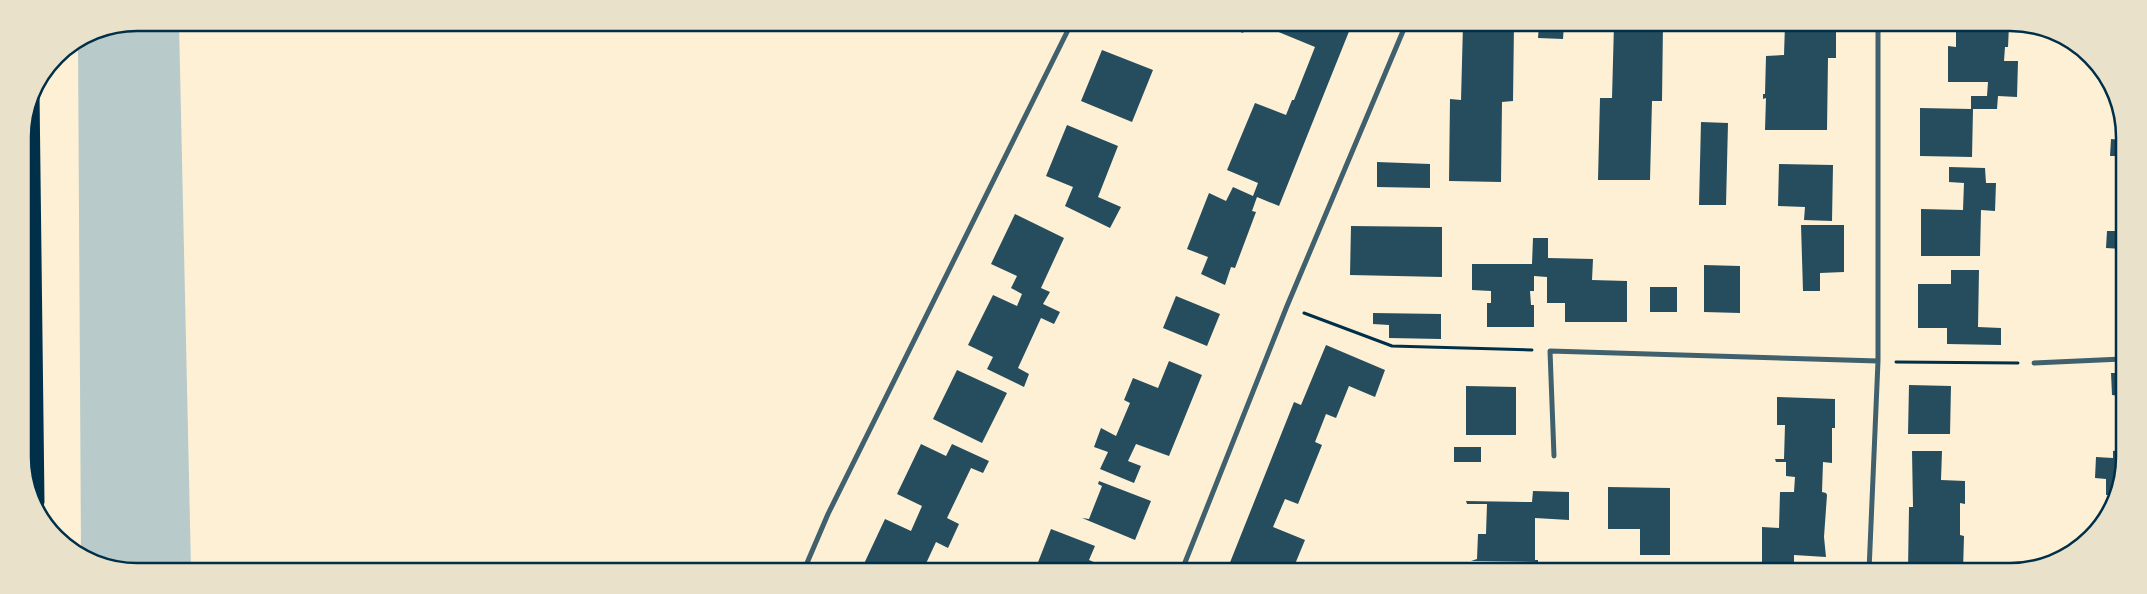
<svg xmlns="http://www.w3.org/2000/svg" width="2147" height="594" viewBox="0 0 2147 594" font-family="Raleway,sans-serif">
  <rect width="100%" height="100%" fill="#fdf0d5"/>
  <!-- green -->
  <path fill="#b9caca" d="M138,23h41l12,546h-76l-34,-18 -3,-509 16,-11z"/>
  <!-- building -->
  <path fill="#264d5e" d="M1221,24h26l-4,9z
    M1259,24h93l-73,182 -22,-9 -5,14 4,1 -21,56 -4,-1 -6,18 -24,-11 7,-17 -21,-8 22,-56 17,8 7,-14 20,9 5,-13 -31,-13 28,-67 31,12 6,-15h2l21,-53z
    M1463,24h51l-1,77 -11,1 -1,80 -52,-1 1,-82 11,1z
    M1539,24h25l-1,15 -25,-1z
    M1614,24h49l-1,77h-10l-2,79h-52l2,-82h12z
    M1785,24l51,1v33h-8l-1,72h-62l1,-32 -3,1v-5h2l1,-38 18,-1z
    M1956,25h53l-1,22h-3l-1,14h14l-1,36 -19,-1 -1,13h-24l-1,48 -52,-1v-48l51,1v-13h16l1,-14h-40v-36l8,1z
    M1102,50l51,20 -21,52 -51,-21z
    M1701,122l27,1 -2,82h-27z
    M1067,125l51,21 -20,51 23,10 -11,21 -45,-22 8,-19 -27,-11z
    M2111,139l11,1v16h-12z
    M1377,162l53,2v24l-53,-1z
    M1779,164l54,1 -1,56 -28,-1 1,-13 -27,-1z
    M1949,167l36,1 1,15h10l-1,28 -14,-1 -1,46h-59v-47l42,1 1,-27 -15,-1z
    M1015,214l49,24 -23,50 9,4 -7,12 17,8 -6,12 -13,-6 -23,50 11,6 -5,13 -37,-18 6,-12 -25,-12 25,-50 24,11 5,-12 -11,-6 6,-12 -26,-12z
    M1801,225h43v47l-24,1v18h-17z
    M1351,226l91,1v50l-92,-2z
    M2107,231h15v18l-16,-1z
    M1533,238h15v20l45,1 -1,21 35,1v41h-62v-19h-18v-26l-13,-1v15h-4l1,14h3v22h-47v-24h4v-12l-19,-1v-26h60z
    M1704,265l36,1v47l-36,-1z
    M1951,270h28l-1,57 23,1v17l-54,-1v-16h-29v-44h33z
    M1650,287h27v25h-27z
    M1176,296l44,18 -13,32 -44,-18z
    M1373,313l68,1v25l-52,-1v-13l-16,-1z
    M1326,345l59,25 -10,27 -26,-11 -13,32 -10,-4 -11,28 7,3 -24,59 -13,-5 -12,28 32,13 -12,29 -13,-5 -3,6h-50l67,-168 7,3z
    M1169,361l33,14 -33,81 -33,-12 -8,17 13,5 -7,17 -34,-14 8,-17 -14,-5 7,-19 15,8 14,-33 -6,-3 9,-22 25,10z
    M957,370l50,23 -25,50 -49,-24z
    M2111,373h11v106l-9,16h-7v-16l-11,-1 1,-21 17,1v-7l6,-1 1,-54 -8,-1z
    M1909,385l42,1 -1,48h-42z
    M1466,386l50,1v48h-50z
    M1777,397l58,2v29h-3v35l-9,-1 -1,30 4,1 1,2 -3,42 2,20 -32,-2v16h-32v-44l17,1 1,-36h14l1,-15 -9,-1v-14h-10l-1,-3h9l1,-34h-8z
    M921,444l25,12 6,-12 37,17 -6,12 -12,-5 -24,50 12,6 -11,24 -12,-6 -13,28h-58l-3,-2 23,-49 26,12 11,-25 -25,-12z
    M1454,447h27v15h-27z
    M1912,451h30l-1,29 24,1v23l-5,-1v32l4,1 -1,35h-55l1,-64h4z
    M1099,481l52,20 -16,39 -53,-22 7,1 13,-33 -4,-2z
    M1608,487l62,1v67h-30v-26h-32z
    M1533,491l36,1v28l-34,-2v42h3v2l-67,-1 6,-2 1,-25h8l1,-30h-20l-1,-3 66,1z
    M1051,529l44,17 -6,14 24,10h-78z"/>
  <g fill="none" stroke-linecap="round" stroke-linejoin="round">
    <!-- path -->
    <path stroke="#003049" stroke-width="3" d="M1304,313l88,33 140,4
      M1896,362l122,1"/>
    <!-- minor -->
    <path stroke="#3f606c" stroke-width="5" d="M2034,363l88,-4
      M1554,456l-4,-105 328,10
      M804,570l24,-56 243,-490
      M1182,570l105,-264 119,-282
      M1869,571l9,-210v-336"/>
    <!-- motorway -->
    <path stroke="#003049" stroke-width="15" d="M32,92l5,410"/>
  </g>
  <!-- crop -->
  <path d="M0 0H2147V594H0ZM137 31H2010A106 106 0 0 1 2116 137V457A106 106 0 0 1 2010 563H137A106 106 0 0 1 31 457V137A106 106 0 0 1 137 31Z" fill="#e9e1ca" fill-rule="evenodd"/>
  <path fill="none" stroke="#003049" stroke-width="2.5" d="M137 31H2010A106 106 0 0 1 2116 137V457A106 106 0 0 1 2010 563H137A106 106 0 0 1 31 457V137A106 106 0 0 1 137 31Z"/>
</svg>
